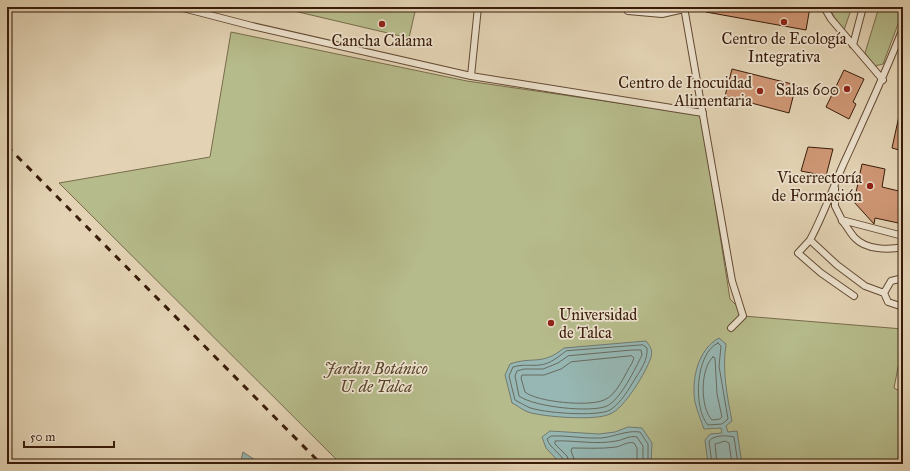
<svg xmlns="http://www.w3.org/2000/svg" width="910" height="471" viewBox="0 0 910 471" font-family="'IM FELL Great Primer',serif">
  <rect width="100%" height="100%" fill="#e3d3b4"/>
  <filter id="stains"><feTurbulence type="fractalNoise" baseFrequency=".005" numOctaves="4"/><feColorMatrix values="0 0 0 0 .2 0 0 0 0 .09 0 0 0 0 .02 0 0 0 .5 -.17"/></filter>
  <radialGradient id="worn" r=".72"><stop offset=".6" stop-color="#630" stop-opacity="0"/><stop offset="1" stop-color="#630" stop-opacity=".3"/></radialGradient>
  <!-- green -->
  <path fill="#b6bb8b" stroke="#786c4a" d="M295,7h121l-7,31 -115,-27z
    M829,7h23l-8,23 -10,-13z
    M879,7h24v4l-20,53 -8,2 -10,-13z
    M231,32l236,49 234,34 29,184 12,12 1,5 160,13v13l-9,46 9,5v71h-562l-282,-281 151,-26z"/>
  <!-- water -->
  <path fill="#96b7b3" stroke="#71796f" d="M719,338l7,6c-4,27 1,51 6,77l-6,5 2,6 9,-1 5,33h-34l-3,-24 5,-6 12,-1 -1,-5 -17,1c-3,-9 -7,-18 -9,-27 -4,-22 3,-53 24,-64z
    M646,341c4,5 7,9 5,16 -4,14 -27,52 -41,57 -14,7 -67,3 -82,-2 -6,-2 -11,-7 -16,-9l-7,-28 5,-11c23,-8 32,2 54,-16z
    M628,427l14,1 10,15 -1,21h-90l-15,-16 -4,-11 8,-6 49,3 16,-2z
    M243,452l18,12h-21z"/>
  <g fill="none" stroke-linecap="round" stroke-linejoin="round">
    <!-- shore -->
    <path stroke="#686a5e" stroke-width="1" d="M718,343l3,3 -2,20 9,53 -6,5 -14,1c-15,-16 -13,-72 10,-82z
      M643,345l4,3c1,12 -6,21 -12,31 -7,11 -13,23 -25,31 -12,7 -69,3 -82,-3 -4,-2 -9,-5 -13,-7l-6,-24 4,-9c10,-3 17,-1 27,-2 10,-1 18,-8 26,-14z
      M632,350h9l1,5c-7,14 -21,44 -35,51 -16,7 -73,1 -88,-10l-4,-20 2,-5 7,-2h19l15,-6 10,-7z
      M632,356l2,2 -2,5c-7,11 -15,32 -28,37 -15,7 -67,2 -79,-8l-4,-14 1,-3h22l17,-6 10,-7z
      M713,357l2,1 2,36 5,23 -2,2 -8,1c-12,-12 -12,-52 1,-63z
      M565,464c-2,-10 -15,-15 -18,-25l4,-3c16,-1 33,3 50,2 13,-1 25,-8 39,-6l8,12v20
      M570,464l-3,-8 -12,-12v-3c20,-1 40,4 61,0 8,-1 13,-6 21,-4l6,9v18
      M576,464l-5,-13 1,-3c15,0 29,1 44,-1 6,-1 12,-6 18,-4l3,5v16
      M712,464l-3,-23c5,-6 18,-6 25,-4l4,27
      M717,464l-2,-20 10,-3 4,2 3,21"/>
  </g>
  <!-- building -->
  <path fill="#cf9775" stroke="#391c0a" d="M706,7h104l-4,23 -100,-18z
    M732,69l64,16 -7,28 -64,-17z
    M844,70l20,9 -11,23 3,2 -7,15 -23,-12z
    M899,116h4v35l-11,-3z
    M808,147l25,2 -7,27 -25,-5z
    M862,164l23,5 -3,18 21,5v32l-28,-6 -1,6 -20,-22z"/>
  <g fill="none" stroke-linecap="round" stroke-linejoin="round">
    <!-- lane casing -->
    <g stroke="#644a34" stroke-width="8">
      <path id="lane" d="M179,7l73,19 219,50 232,37
        M684,7l48,274 11,35 -12,12
        M824,7l7,12 52,61
        M628,11l34,3 22,-5
        M903,28c-18,46 -39,91 -60,137 -11,25 -20,51 -33,75l27,25 28,21 19,7 4,9 15,5
        M853,45l10,-38
        M471,76l7,-69
        M835,188v18l7,14 61,16
        M842,221c5,5 8,12 13,17 11,12 34,12 48,9
        M810,240l-12,13 23,20 33,23
        M884,293l7,-12 12,-3"/>
    </g>
    <!-- lane -->
    <use href="#lane" stroke="#ede2ce" stroke-width="6"/>
    <!-- rail -->
    <path stroke="#391c0a" stroke-width="3" stroke-dasharray="7 7" stroke-linecap="butt" d="M7,146l314,318"/>
  </g>
  <!-- markers -->
  <g fill="#8f2418" stroke="#ede2ce" stroke-width="1.5">
    <circle cx="784" cy="22" r="4"/>
    <circle cx="382" cy="24" r="4"/>
    <circle cx="847" cy="89" r="4"/>
    <circle cx="760" cy="91" r="4"/>
    <circle cx="870" cy="186" r="4"/>
    <circle cx="551" cy="323" r="4"/>
  </g>
  <g text-anchor="middle" dominant-baseline="central" stroke-width="3.5" stroke-linejoin="round" paint-order="stroke">
    <!-- poi labels -->
    <g font-size="16" fill="#391c0a" stroke="#ede2ce" text-anchor="end">
      <text x="784" y="38" text-anchor="middle">Centro de Ecología<tspan x="784" dy="18">Integrativa</tspan></text>
      <text x="382" y="40" text-anchor="middle">Cancha Calama</text>
      <text x="752" y="82">Centro de Inocuidad<tspan x="752" dy="18">Alimentaria</tspan></text>
      <text x="839" y="89">Salas 600</text>
      <text x="862" y="177">Vicerrectoría<tspan x="862" dy="18">de Formación</tspan></text>
      <text x="559" y="314" text-anchor="start">Universidad<tspan x="559" dy="18">de Talca</tspan></text>
    </g>
    <!-- park labels -->
    <g font-size="16" font-style="italic" fill="#58442a" stroke="#ede2ce">
      <text x="376" y="368">Jardin Botánico<tspan x="376" dy="18">U. de Talca</tspan></text>
    </g>
  </g>
  <!-- margin -->
  <rect width="910" height="471" fill="none" stroke="#e3d3b4" stroke-width="24"/>
  <rect x="8" y="8" width="894" height="455" fill="none" stroke="#391c0a" stroke-width="2"/>
  <rect x="12" y="12" width="886" height="447" fill="none" stroke="#391c0a"/>
  <!-- scale -->
  <path d="M24 441v6h90v-6" fill="none" stroke="#391c0a" stroke-width="2"/>
  <text x="30" y="441" font-size="12" fill="#391c0a" stroke="#ede2ce" stroke-width="3" paint-order="stroke">50 m</text>
  <rect width="100%" height="100%" filter="url(#stains)"/>
  <rect width="100%" height="100%" fill="url(#worn)"/>
</svg>
